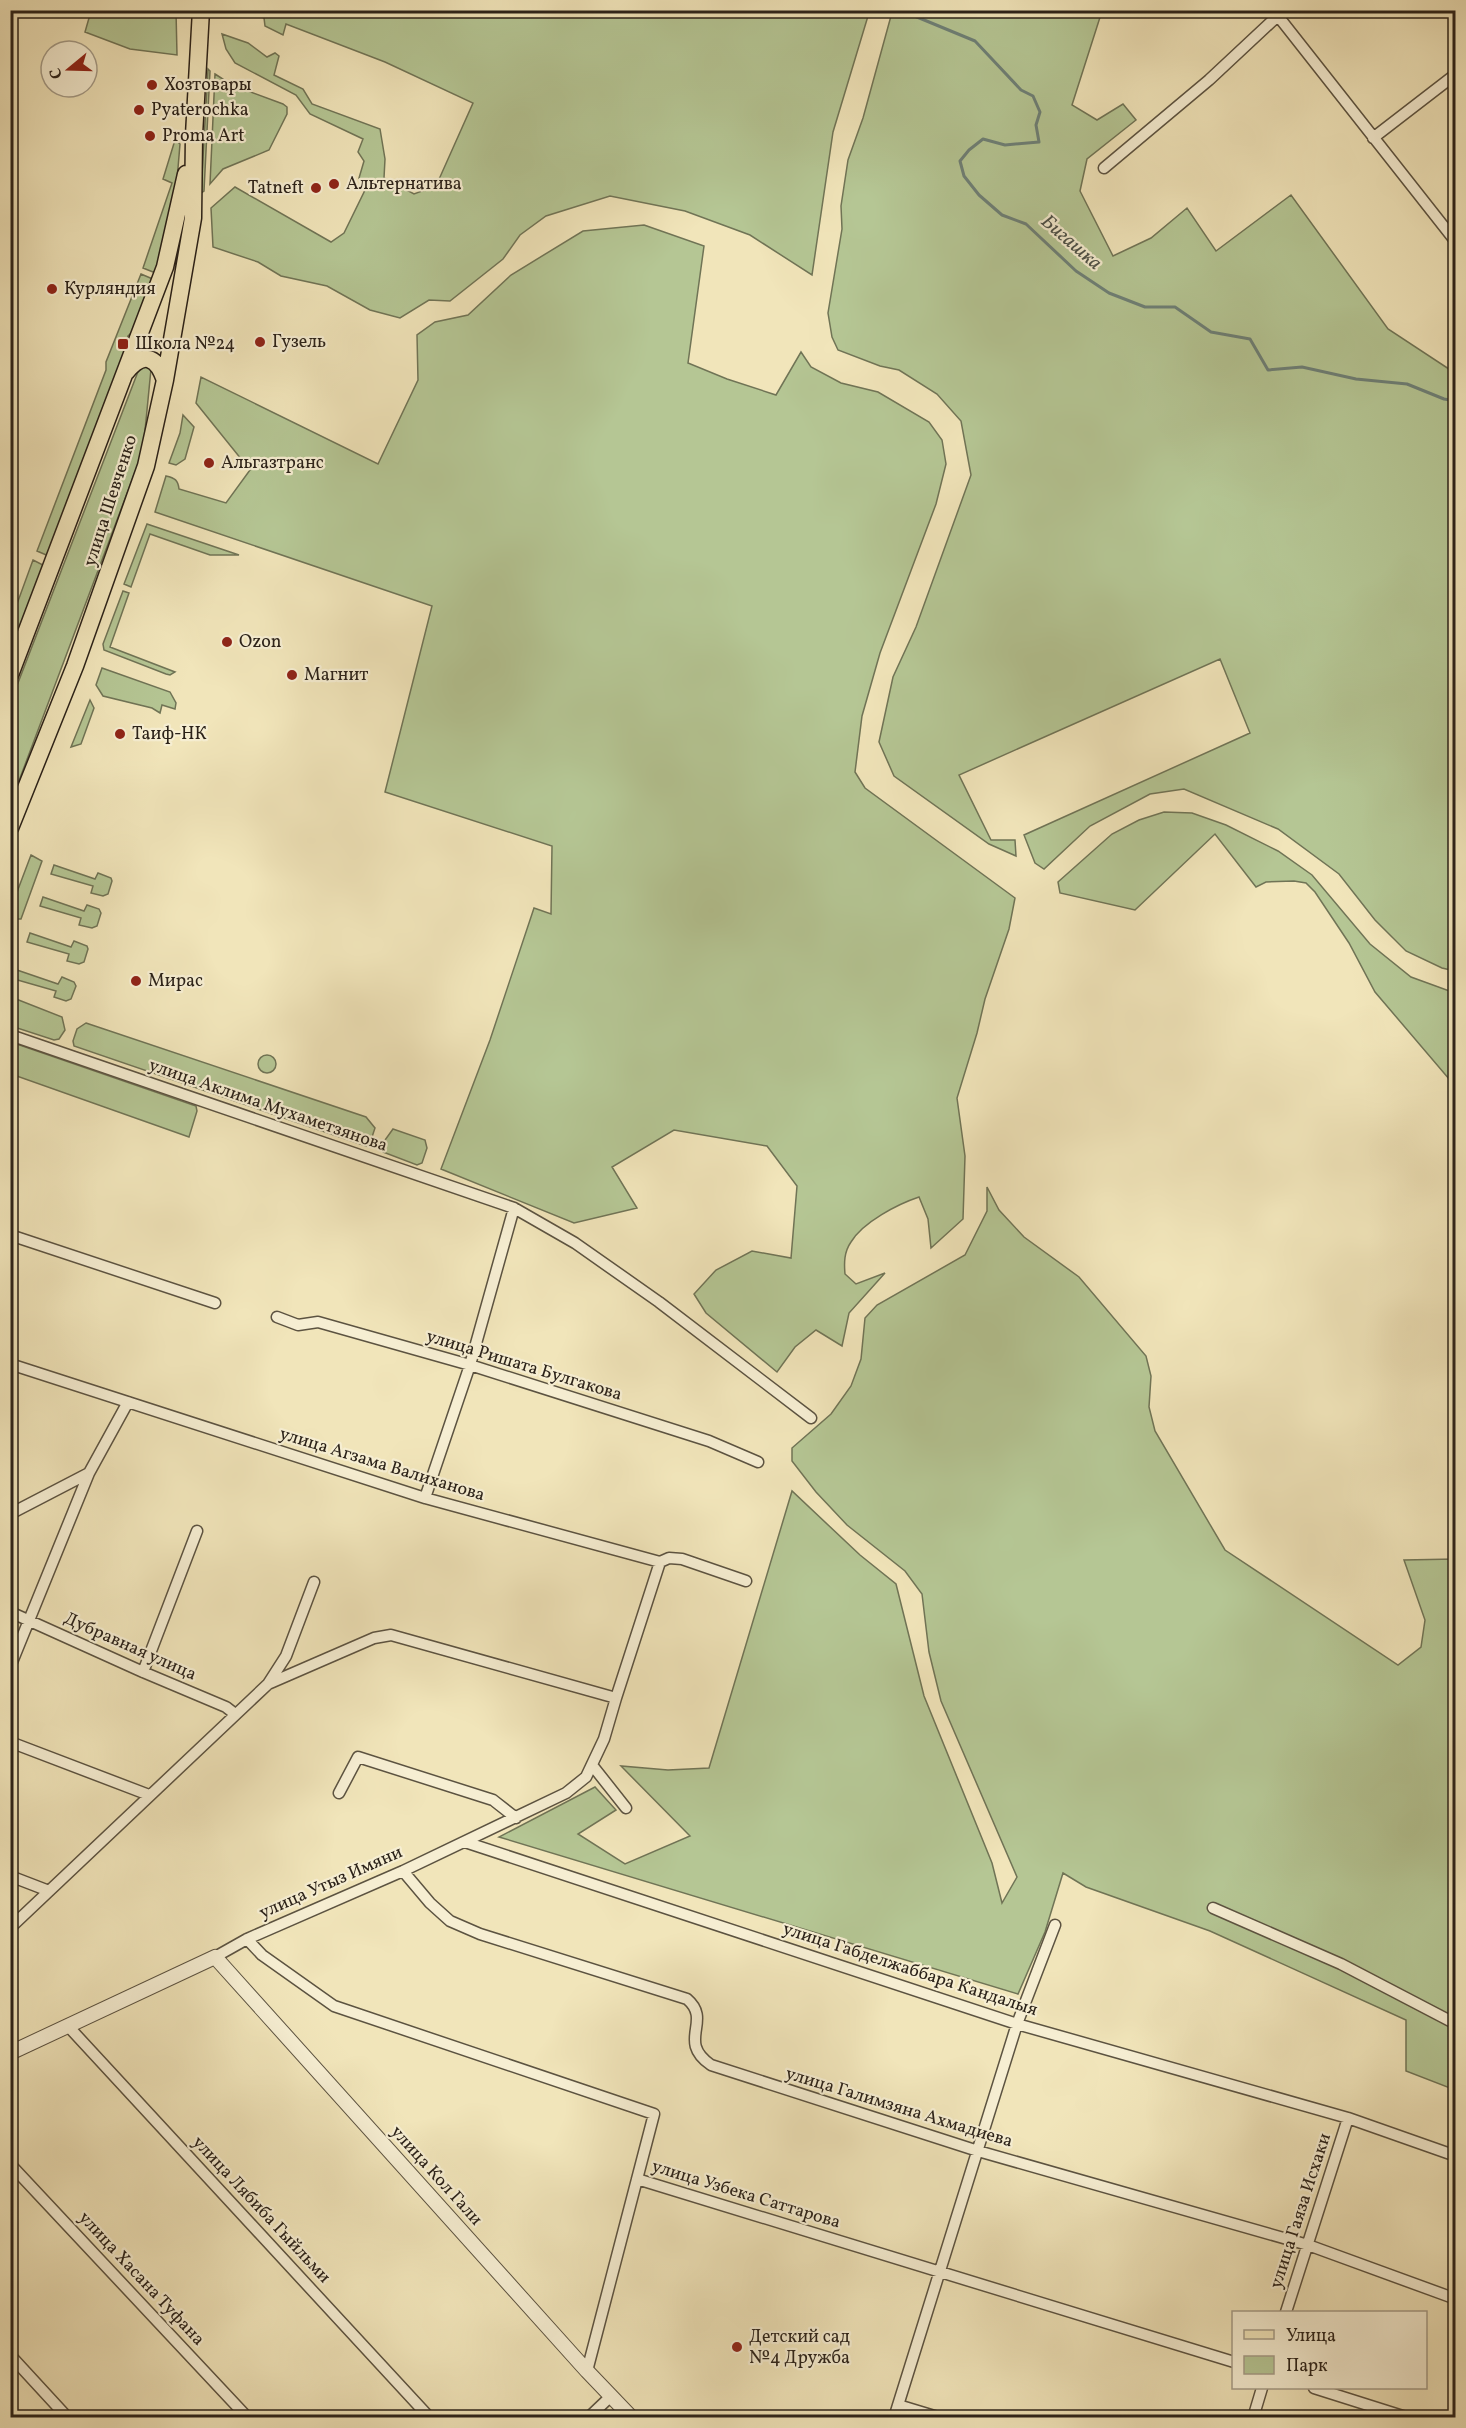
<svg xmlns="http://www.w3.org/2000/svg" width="1466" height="2428" viewBox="0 0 1466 2428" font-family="Vollkorn,serif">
  <rect width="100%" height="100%" fill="#f1e5ba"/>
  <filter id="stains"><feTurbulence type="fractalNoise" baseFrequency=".00333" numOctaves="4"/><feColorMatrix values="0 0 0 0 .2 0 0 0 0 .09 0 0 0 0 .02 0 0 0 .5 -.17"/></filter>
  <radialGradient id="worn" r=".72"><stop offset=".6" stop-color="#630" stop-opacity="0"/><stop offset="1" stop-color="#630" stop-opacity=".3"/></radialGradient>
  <!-- green -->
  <path fill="#b5c694" stroke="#707456" stroke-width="1.5" d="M91,11h85l1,44 -47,-6 -45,-17z
    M251,11h851l-30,94 25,15 26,-16 13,16 -49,39 -7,32 33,65 38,-18 36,-30 29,43 75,-56 97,134 67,44v598l-13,-3 -36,-17 -31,-31 -36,-46 -61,-45 -94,-40 -34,5 -60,32 -46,43 -9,-6 -11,-28 226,-102 -30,-74 -261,116 32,65h24l1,16 -27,-12 -95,-68 -15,-34 14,-65 23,-50 55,-152 -10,-54 -24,-27 -38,-24 -19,-4 -42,-16 -6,-13 -4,-24 14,-84 -1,-23 7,-46 15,-42 28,-102h-23l-35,116 -21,143 -62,-40 -65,-24 -75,-15 -64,20 -26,19 -17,24 -53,42 -21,-1 -29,18 -30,-8 -43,-24 -46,-10 -23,-14 -45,-15 -2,-39 24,-21 96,55 13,-9 22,-45 -7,-10 5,-17 -6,-9 5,-13 -53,-25 -14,-19 -61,-32 -9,-14 -4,-15 26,9 19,14 8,-4 4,3 -5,19 29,14 9,15 68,25 5,30 -1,19 30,16 22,-8 37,-83 -88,-41 -99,-38 -3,11 -18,-9 -1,-8z
    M208,69l2,2 -6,120 -3,2z
    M215,74l17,11 51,19 4,3v7l-18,36 -46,19 -13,15z
    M175,140l5,4 -4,48 -18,82 -15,-6 29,-85 -9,-4z
    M644,225l60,21 -16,117 39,16 49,16 25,-43 10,15 30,16 37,9 51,30 13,18 4,24 -10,40 -56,149 -18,63 -7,56 10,16 150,110 -6,31 -24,70 -8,34 -20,65 8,58 -2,63 -32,29 -3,-29 -9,-22c-21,7 -56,25 -68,45 -7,10 -7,21 -6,32l11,10 29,-11 -36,40 -7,33 -26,-16 -21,17 -18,25 -71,-59 -12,-19 22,-24 36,-19 39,7 6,-72 -30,-40 -93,-16 -62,37 25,41 -63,15 -133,-54 49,-129 44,-132 17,6 1,-68 -167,-54 47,-186 -277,-94 11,-36c9,2 12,4 13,13l47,14 24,-33 -54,-67 5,-26 177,87 40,-84 -1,-45 18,-13 33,-7 43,-40 72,-44z
    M141,274l14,6 -17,47 -10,9 -7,27 -70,194 -14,-6 69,-181v-8z
    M146,364l5,5 -8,82 -132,351v-101l128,-332z
    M183,415l11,12 -9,32 -9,6 -7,-2 11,-30z
    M147,524l92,31h-29l-60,-21 -19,53 -7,-3z
    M33,560l14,7 -36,92 -1,-36z
    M123,591l6,2 -19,54 65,25 -5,3 -4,-1 -62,-24 -1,-6z
    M102,668l68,24 6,11 -1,6 -13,-4 -2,8 -8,-5 -49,-12 -7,-11z
    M90,700l4,8 -13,36 -10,3z
    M1164,812l28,1 34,12 52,26 34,24 58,69 41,33 44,16v93l-80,-94 -26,-49 -34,-51 -9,-9 -12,-2 -28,1 -10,5 -41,-53 -80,76 -75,-17 -2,-11 54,-48 27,-14z
    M31,855l11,6 -21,58h-10v-11z
    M54,865l41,14 3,-6 13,5 1,3 -4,13 -5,2 -12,-3 2,-7 -42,-12z
    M43,897l41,14 3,-6 12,4 2,4 -4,13 -5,2 -13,-3 2,-7 -41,-12z
    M30,933l41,14 3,-6 13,5 1,3 -4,13 -5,2 -12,-3 2,-7 -42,-12z
    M17,970l41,14 4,-7 12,5 2,4 -5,13 -5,2 -12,-4 2,-6 -42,-12z
    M11,997l51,20 3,13 -6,9 -5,1 -43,-14z
    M86,1023l280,94 9,11 -6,18h-3l-292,-100 -1,-5 4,-12z
    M11,1042l185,64 1,5 -8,26 -178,-63z
    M258 1064a9 9 0 1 1 18 0a9 9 0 1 1-18 0Z
    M393,1129l32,11 2,8 -5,15 -5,2 -34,-13 2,-12z
    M987,1187l12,23 25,27 55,40 67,79 5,20 -2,31 6,24 70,119 173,115 23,-18 4,-27 -21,-60 51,-1v531l-49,-19v-51l-196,-89 -124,-44 -23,-14 -18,59 -27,62 -519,-157 96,-50 21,23 -38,24 47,30 65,-28 -69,-70 47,4 41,-2 83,-277 68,64 36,29 28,112 68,167 10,40 15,-26 -76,-176 -12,-49 -7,-58 -17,-23 -58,-46 -31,-33 -24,-31v-13l39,-34 20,-28 10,-27 4,-41 12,-13 88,-50 22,-44z"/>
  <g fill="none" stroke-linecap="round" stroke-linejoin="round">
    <!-- stream -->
    <path stroke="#6e8077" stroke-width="3" d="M900,10l75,31 46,49 12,6 7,16 -4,13 3,17 -34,3 -22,-6 -14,11 -9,11 4,15 15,19 23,20 24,9 50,47 33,22 36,14h30l36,25 39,7 18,31 34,-3 54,12 51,5 37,15 12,2"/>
    <!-- minor casing -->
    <g stroke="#5c5341" stroke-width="13">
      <path id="minor" d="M1278,16l178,226
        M1373,138l83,-64
        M1104,168l105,-88 75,-70
        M10,1035l504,173 61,35 84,59 152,116
        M10,1235l205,68
        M277,1317l21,8 20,-3 152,43 239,76 49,21
        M10,1364l415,134 235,64 9,-4 13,1 64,22
        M425,1498l45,-133 44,-157
        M10,1514l79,-41 39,-71
        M10,1612l133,60 83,35 9,7
        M10,1667l79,-194
        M143,1672l54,-141
        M268,1684l106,-46 17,-3 225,63 44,-136
        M10,1742l139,53
        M592,1765l34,43
        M339,1793l19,-36 135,43 23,18
        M465,1842l552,182 331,94 108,38
        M403,1871l27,32 20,18 30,13 207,65c26,22 -11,42 24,66l267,86 330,94 148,54
        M10,1876l39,15
        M1213,1908l128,56 115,60
        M10,1928l258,-244 18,-28 28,-74
        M247,1939l15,16 72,51 320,108 -67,257
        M215,1957l32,-18 156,-68 163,-78 20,-16 18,-38 12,-41
        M67,2025l363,393
        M10,2164l238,254
        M637,2179l597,183
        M1286,2312l62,-194
        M10,2355l58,63
        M1314,2388l95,30
        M898,2405l43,13
        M588,2418l22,-21
        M894,2418l123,-394 38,-99
        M1253,2418l9,-30"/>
    </g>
    <!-- tertiary casing -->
    <g stroke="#5c5341" stroke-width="16">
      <path id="tertiary" d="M10,2053l205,-96 372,414 45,47"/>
    </g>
    <!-- primary casing -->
    <g stroke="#2b2219" stroke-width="19">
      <path id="primary" d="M126,372c17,-20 30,-17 39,8
        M10,675l155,-408 21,-93
        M10,828l65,-162 71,-200 19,-86 28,-162 1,-83 7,-125"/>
    </g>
    <!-- minor -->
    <use href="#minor" stroke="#f6eed2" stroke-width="10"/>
    <!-- tertiary -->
    <use href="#tertiary" stroke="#f6eed2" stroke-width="14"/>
    <!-- primary -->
    <use href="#primary" stroke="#f1e5ba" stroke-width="16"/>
  </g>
  <!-- markers -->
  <g fill="#8f2418" stroke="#f6eed2" stroke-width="2">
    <circle cx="152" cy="85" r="6"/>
    <circle cx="139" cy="110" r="6"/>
    <circle cx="150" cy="136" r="6"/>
    <circle cx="334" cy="184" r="6"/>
    <circle cx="316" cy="188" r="6"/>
    <circle cx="52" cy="289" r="6"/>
    <circle cx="260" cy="342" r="6"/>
    <rect x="117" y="338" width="12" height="12" rx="3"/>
    <circle cx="209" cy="463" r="6"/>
    <circle cx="227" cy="642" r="6"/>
    <circle cx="292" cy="675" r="6"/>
    <circle cx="120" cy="734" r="6"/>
    <circle cx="136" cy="981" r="6"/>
    <circle cx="737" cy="2347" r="6"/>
  </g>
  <g text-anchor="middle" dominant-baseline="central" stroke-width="4.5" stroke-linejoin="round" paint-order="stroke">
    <!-- poi labels -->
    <g font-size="18" fill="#2b2219" stroke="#f6eed2" text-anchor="start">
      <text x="164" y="85">Хозтовары</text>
      <text x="151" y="110">Pyaterochka</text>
      <text x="162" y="136">Proma Art</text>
      <text x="346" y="184">Альтернатива</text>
      <text x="304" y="188" text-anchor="end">Tatneft</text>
      <text x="64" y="289">Курляндия</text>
      <text x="272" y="342">Гузель</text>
      <text x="135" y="344">Школа №24</text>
      <text x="221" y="463">Альгазтранс</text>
      <text x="239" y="642">Ozon</text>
      <text x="304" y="675">Магнит</text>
      <text x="132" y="734">Таиф-НК</text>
      <text x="148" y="981">Мирас</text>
      <text x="749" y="2337">Детский сад<tspan x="749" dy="21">№4 Дружба</tspan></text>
    </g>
    <!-- street labels -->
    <g font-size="18" fill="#2b2219" stroke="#f6eed2">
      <text transform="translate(111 501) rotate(-72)">улица Шевченко</text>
      <text transform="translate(268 1106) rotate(19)">улица Аклима Мухаметзянова</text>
      <text transform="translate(524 1366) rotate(17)">улица Ришата Булгакова</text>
      <text transform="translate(382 1465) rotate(17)">улица Агзама Валиханова</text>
      <text transform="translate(130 1647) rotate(24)">Дубравная улица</text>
      <text transform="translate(331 1883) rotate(-24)">улица Утыз Имяни</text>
      <text transform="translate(910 1970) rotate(18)">улица Габделжаббара Кандалыя</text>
      <text transform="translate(899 2108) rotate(17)">улица Галимзяна Ахмадиева</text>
      <text transform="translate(436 2176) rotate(48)">улица Кол Гали</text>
      <text transform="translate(746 2195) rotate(17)">улица Узбека Саттарова</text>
      <text transform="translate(261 2210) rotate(47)">улица Лябиба Гыйльми</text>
      <text transform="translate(1301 2211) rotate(-72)">улица Гаяза Исхаки</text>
      <text transform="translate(141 2279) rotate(47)">улица Хасана Туфана</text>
    </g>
    <!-- water labels -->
    <g font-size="20" font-style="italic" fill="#4d5148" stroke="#f6eed2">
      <text transform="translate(1071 243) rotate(41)">Бигашка</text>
    </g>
  </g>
  <!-- margin -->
  <rect width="1466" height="2428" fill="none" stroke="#f1e5ba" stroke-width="36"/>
  <rect x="12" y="12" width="1442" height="2404" fill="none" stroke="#2b2219" stroke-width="3"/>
  <rect x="18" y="18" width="1430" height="2392" fill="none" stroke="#2b2219" stroke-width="1.5"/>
  <!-- legend -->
  <rect x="1232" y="2311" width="195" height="78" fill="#f6eed2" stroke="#a59c88" stroke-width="1.5"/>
  <rect x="1244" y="2330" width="30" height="9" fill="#f1e5ba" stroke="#a59c88" stroke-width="1.5"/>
  <text x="1286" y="2341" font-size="18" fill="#2b2219">Улица</text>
  <rect x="1244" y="2356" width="30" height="18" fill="#b5c694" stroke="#a59c88" stroke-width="1.5"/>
  <text x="1286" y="2371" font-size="18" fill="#2b2219">Парк</text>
  <!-- north arrow -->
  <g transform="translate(69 69) rotate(251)"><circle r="28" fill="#f6eed2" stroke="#a59c88" stroke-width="1.5"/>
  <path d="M0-4.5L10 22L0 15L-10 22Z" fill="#8f2418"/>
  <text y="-9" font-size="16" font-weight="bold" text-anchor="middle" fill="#2b2219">С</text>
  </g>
  <rect width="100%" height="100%" filter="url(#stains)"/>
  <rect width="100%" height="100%" fill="url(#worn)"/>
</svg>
